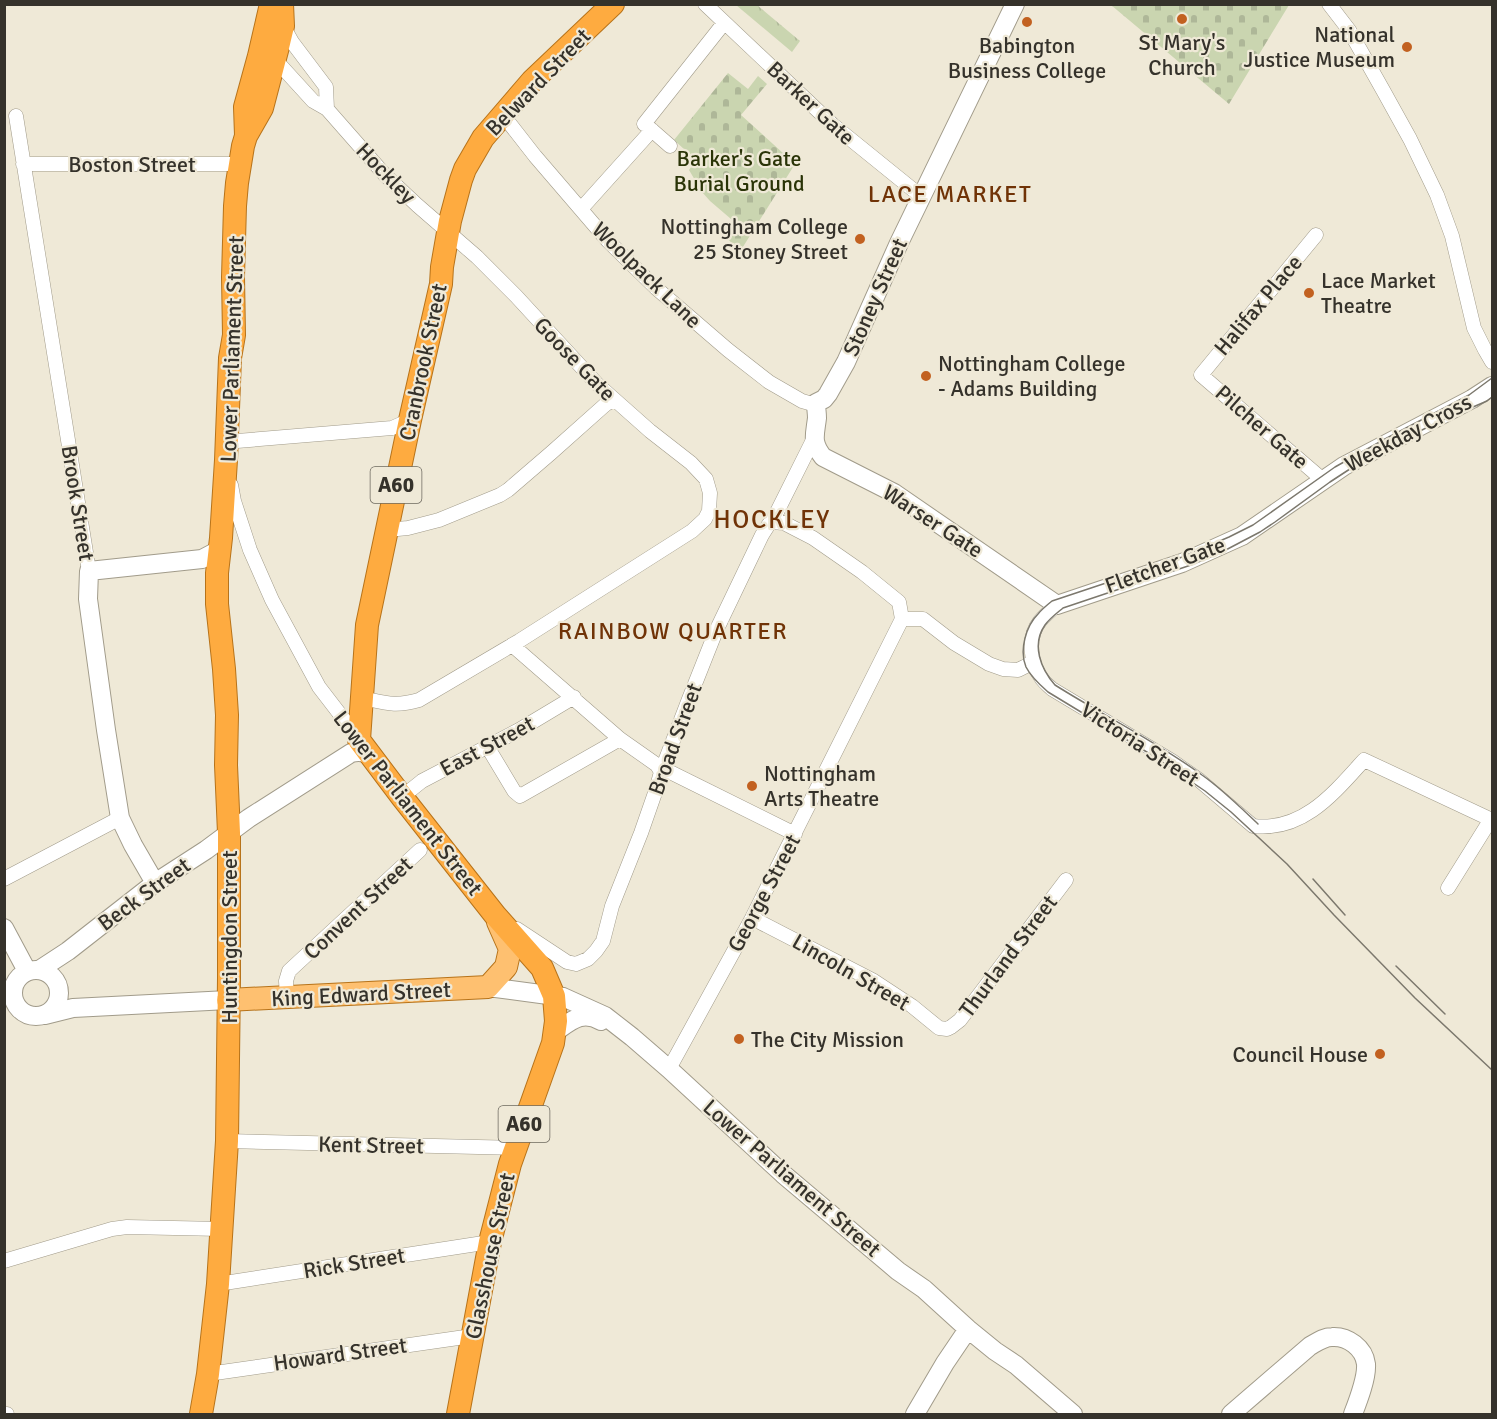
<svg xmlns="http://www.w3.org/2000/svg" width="1497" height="1419" viewBox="0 0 1497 1419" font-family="Signika,sans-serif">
  <defs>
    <pattern id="grass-tufts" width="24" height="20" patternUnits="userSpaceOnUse" patternTransform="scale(1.5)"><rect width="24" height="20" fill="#cad5b0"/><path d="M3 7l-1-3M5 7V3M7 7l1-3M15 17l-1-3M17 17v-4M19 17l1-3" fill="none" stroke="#aeb798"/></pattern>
    <pattern id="cemetery-stones" width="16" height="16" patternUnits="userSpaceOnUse" patternTransform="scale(1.5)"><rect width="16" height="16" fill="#cad5b0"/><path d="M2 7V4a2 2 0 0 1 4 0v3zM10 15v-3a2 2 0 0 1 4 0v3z" fill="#aeb798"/></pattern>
  </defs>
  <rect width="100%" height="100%" fill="#efe9d7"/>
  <!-- grass -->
  <path fill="url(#grass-tufts)" d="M736,5h21l43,36 -8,11z"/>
  <!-- cemetery -->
  <path fill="url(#cemetery-stones)" d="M1111,5h178l-60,99z
    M728,73l20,16 10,-13 9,8 -26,31 54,49 -54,86 -14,-11 11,-14 -28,-24 -8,-9 -13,-22 7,-10 -22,-20z"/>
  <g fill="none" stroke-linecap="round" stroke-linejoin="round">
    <!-- minor casing -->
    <g stroke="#a19b8a" stroke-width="15">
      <path id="minor" d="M705,4l128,121 89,72
        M1329,4l20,26 35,62 26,47 27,56 15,41 22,92 11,22 7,12
        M283,26l9,16 34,45 1,22
        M271,55l42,46 14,8 58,66 32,30 60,52 39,39 81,88 53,47 41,32 15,16 4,14 -1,18 -4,8 -13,12 -173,110 -100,59c-24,7 -33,3 -57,-2
        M503,115l32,41 73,85 48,47 72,62 41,32 33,19 7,2h7
        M16,116l73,455
        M644,124l80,-101
        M646,125l24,21
        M23,164h217
        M581,209l71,-79
        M1316,235l-115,140 122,105
        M226,441h11l155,-13 18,-8
        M231,485l3,16 16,49 22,50 47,87 40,52
        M772,522l12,1 29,15 49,34 37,30 3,17
        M387,530l21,-2 31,-8 61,-25 8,-5 43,-37 55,-49 8,-4
        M1057,605c-6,5 -12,10 -17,16 -13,16 -10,42 2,58 3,4 7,7 10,10l120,72 27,19 54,46c50,6 81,-33 111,-66l128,60
        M902,619h21l31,24 35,21 14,5 15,1 8,-4 6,-5
        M512,645l108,94 37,26 4,7
        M487,746l27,45 6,5 100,-57
        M661,772l5,-2 129,64
        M402,797l20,-16 97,-51 55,-33
        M4,879l116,-61
        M1448,888l43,-69
        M752,918l122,63 38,25 27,22 8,1 4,-2 9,-7 106,-140
        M517,929l50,33 9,2 12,-5 8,-8 7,-10 9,-35 29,-73 15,-43 5,-18 28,-73 27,-68 46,-96 7,-11 3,-2 42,-84
        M287,997l-1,-16 3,-10 131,-121
        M669,1069l83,-151 150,-299
        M227,1141l289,7
        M4,1261l108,-32 15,-2 94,2
        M218,1284l272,-42
        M208,1374l264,-38
        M4,1414h3"/>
    </g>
    <!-- tertiary casing -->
    <g stroke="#a19b8a" stroke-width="20">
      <path id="tertiary" d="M1015,4l-116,239 -53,119 -18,32 -4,5 -8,4c0,5 1,10 1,15 -2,17 -6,24 6,39l71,36 163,112 125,-42 60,-27 102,-70 128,-67 20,-13
        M155,883l-22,-38 -13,-27 -14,-88 -18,-131 1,-28 113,-12 17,-9
        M4,928l23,43
        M13 993a23 23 0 1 1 46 0a23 23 0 1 1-46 0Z
        M39,970l29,-19 87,-68 51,-33 43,-32 102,-65c9,-2 14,-1 22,4
        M488,987l75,10 42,19 27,21 37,32 114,105 115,97 26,18 44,40 27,22 21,14 57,49
        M45,1015l28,-7 155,-8
        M555,1032c16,-11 27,-22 46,-11
        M915,1414l30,-51 23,-34
        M1231,1414l79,-68c7,-4 14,-9 22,-9 16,-1 32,11 34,27 1,14 -8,37 -13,50"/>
    </g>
    <!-- primary casing -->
    <g stroke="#b7731a" stroke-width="24">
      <path id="primary" d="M228,1000l260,-13 18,-20 4,-18 -12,-27"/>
    </g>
    <!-- trunk casing -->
    <g stroke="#b7731a" stroke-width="24">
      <path id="trunk" d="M246,135l-1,-28 14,-51 12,-52
        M201,1414l7,-40 10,-90 9,-143 2,-163v-145l-3,-68 1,-50 -3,-46 -7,-65v-31l4,-35 5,-78 4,-102 4,-23 -1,-58 2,-71 2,-23 6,-37 3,-10 16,-28 17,-65 4,-17 -1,-22
        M458,1414l32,-172 20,-78 43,-121 3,-22 -2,-25 -12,-28 -47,-53 -93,-118 -43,-57 8,-115 43,-205 31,-136 1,-17 8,-46 11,-41 4,-11 18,-31 49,-57 81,-77"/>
    </g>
    <!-- minor -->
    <use href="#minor" stroke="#fff" stroke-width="14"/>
    <!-- tertiary -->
    <use href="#tertiary" stroke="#fff" stroke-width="18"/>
    <!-- primary -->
    <use href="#primary" stroke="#fec070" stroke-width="22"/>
    <!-- trunk -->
    <use href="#trunk" stroke="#feab40" stroke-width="22"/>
    <!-- tram -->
    <path stroke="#7c786d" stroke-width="1.5" d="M1492,378l-23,17 -84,44 -50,28 -82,58 -24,12 -54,23 -123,41c-5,4 -10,8 -14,13 -12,12 -19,36 -12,53 5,10 14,18 22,25l107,65 50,34 26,21 56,52 47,51 81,83 77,72
      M1392,445l46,-23 49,-21 5,-4
      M1258,824c-18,-17 -36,-35 -56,-49 -46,-34 -98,-59 -147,-90 -14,-16 -24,-40 -10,-60 5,-7 12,-12 18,-17l128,-43 29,-12 40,-21 15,-10 55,-40 26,-17
      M1313,879l32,36
      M1396,966l49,48"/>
  </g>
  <!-- markers -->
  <g fill="#c26120" stroke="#efe9d7" stroke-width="2">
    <circle cx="1182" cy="19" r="6"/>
    <circle cx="1027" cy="22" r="6"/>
    <circle cx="1407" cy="47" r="6"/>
    <circle cx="860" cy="239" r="6"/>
    <circle cx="1309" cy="293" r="6"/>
    <circle cx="926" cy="376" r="6"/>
    <circle cx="752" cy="786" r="6"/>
    <circle cx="739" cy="1039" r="6"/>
    <circle cx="1380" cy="1054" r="6"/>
  </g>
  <g text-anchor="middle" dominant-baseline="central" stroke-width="4.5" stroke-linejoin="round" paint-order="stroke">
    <!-- shield labels -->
    <g fill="#efe9d7" stroke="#6d695f" stroke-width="1.5">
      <rect x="370.5" y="467" width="51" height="36" rx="4.5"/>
      <rect x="498.5" y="1106" width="51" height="36" rx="4.5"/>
    </g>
    <g font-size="21" font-weight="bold" fill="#35322b">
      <text x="396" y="485">A60</text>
      <text x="524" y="1124">A60</text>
    </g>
    <!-- poi labels -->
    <g font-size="22" fill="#35322b" stroke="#efe9d7" text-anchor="start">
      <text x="1395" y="34" text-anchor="end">National<tspan x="1395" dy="25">Justice Museum</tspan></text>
      <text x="1182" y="42" text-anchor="middle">St Mary's<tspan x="1182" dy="25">Church</tspan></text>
      <text x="1027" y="45" text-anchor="middle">Babington<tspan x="1027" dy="25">Business College</tspan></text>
      <text x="848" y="226" text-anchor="end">Nottingham College<tspan x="848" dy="25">25 Stoney Street</tspan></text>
      <text x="1321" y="280">Lace Market<tspan x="1321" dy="25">Theatre</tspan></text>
      <text x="938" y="363">Nottingham College<tspan x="938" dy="25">- Adams Building</tspan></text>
      <text x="764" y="773">Nottingham<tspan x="764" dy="25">Arts Theatre</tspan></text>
      <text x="751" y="1039">The City Mission</text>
      <text x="1368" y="1054" text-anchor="end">Council House</text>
    </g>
    <!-- street labels -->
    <g font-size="22" fill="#35322b" stroke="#efe9d7">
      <text transform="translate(538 82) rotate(-46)">Belward Street</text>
      <text transform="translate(811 103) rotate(43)">Barker Gate</text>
      <text x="132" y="164">Boston Street</text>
      <text transform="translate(386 173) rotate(46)">Hockley</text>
      <text transform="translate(647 275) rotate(44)">Woolpack Lane</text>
      <text transform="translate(875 297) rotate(-66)">Stoney Street</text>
      <text transform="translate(1258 305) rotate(-50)">Halifax Place</text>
      <text transform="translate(232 349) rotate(-88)">Lower Parliament Street</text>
      <text transform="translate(575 359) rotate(46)">Goose Gate</text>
      <text transform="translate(423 362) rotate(-78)">Cranbrook Street</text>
      <text transform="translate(1262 427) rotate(41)">Pilcher Gate</text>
      <text transform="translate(1408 433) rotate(-28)">Weekday Cross</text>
      <text transform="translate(78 503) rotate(81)">Brook Street</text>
      <text transform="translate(933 521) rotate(33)">Warser Gate</text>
      <text transform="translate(1165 565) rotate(-20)">Fletcher Gate</text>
      <text transform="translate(675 739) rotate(-70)">Broad Street</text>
      <text transform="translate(1140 744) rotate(33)">Victoria Street</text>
      <text transform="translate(487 746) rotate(-28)">East Street</text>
      <text transform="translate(408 803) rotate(52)">Lower Parliament Street</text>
      <text transform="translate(764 893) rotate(-62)">George Street</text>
      <text transform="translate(144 894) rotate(-36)">Beck Street</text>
      <text transform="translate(358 908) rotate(-43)">Convent Street</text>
      <text transform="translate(229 937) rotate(-90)">Huntingdon Street</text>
      <text transform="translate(1008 956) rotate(-53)">Thurland Street</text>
      <text transform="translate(851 972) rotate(30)">Lincoln Street</text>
      <text transform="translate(361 994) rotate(-3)">King Edward Street</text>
      <text transform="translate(371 1145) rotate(1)">Kent Street</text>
      <text transform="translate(792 1178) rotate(41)">Lower Parliament Street</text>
      <text transform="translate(490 1256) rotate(-78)">Glasshouse Street</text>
      <text transform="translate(354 1263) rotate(-9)">Rick Street</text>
      <text transform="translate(340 1354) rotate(-8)">Howard Street</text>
    </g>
    <!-- park labels -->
    <g font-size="22" fill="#2a3407" stroke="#efe9d7">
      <text x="739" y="158">Barker's Gate<tspan x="739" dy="25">Burial Ground</tspan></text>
    </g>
    <!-- neighbourhood labels -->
    <g font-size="24" letter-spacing="1.5" fill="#703307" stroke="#efe9d7">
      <text x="950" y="194">LACE MARKET</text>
      <text x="673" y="631">RAINBOW QUARTER</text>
    </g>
    <!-- quarter labels -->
    <g font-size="26" letter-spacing="1.5" fill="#703307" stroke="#efe9d7">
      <text x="772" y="520">HOCKLEY</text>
    </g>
  </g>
  <!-- border -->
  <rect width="1497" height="1419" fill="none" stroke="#35322b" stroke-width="12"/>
</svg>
